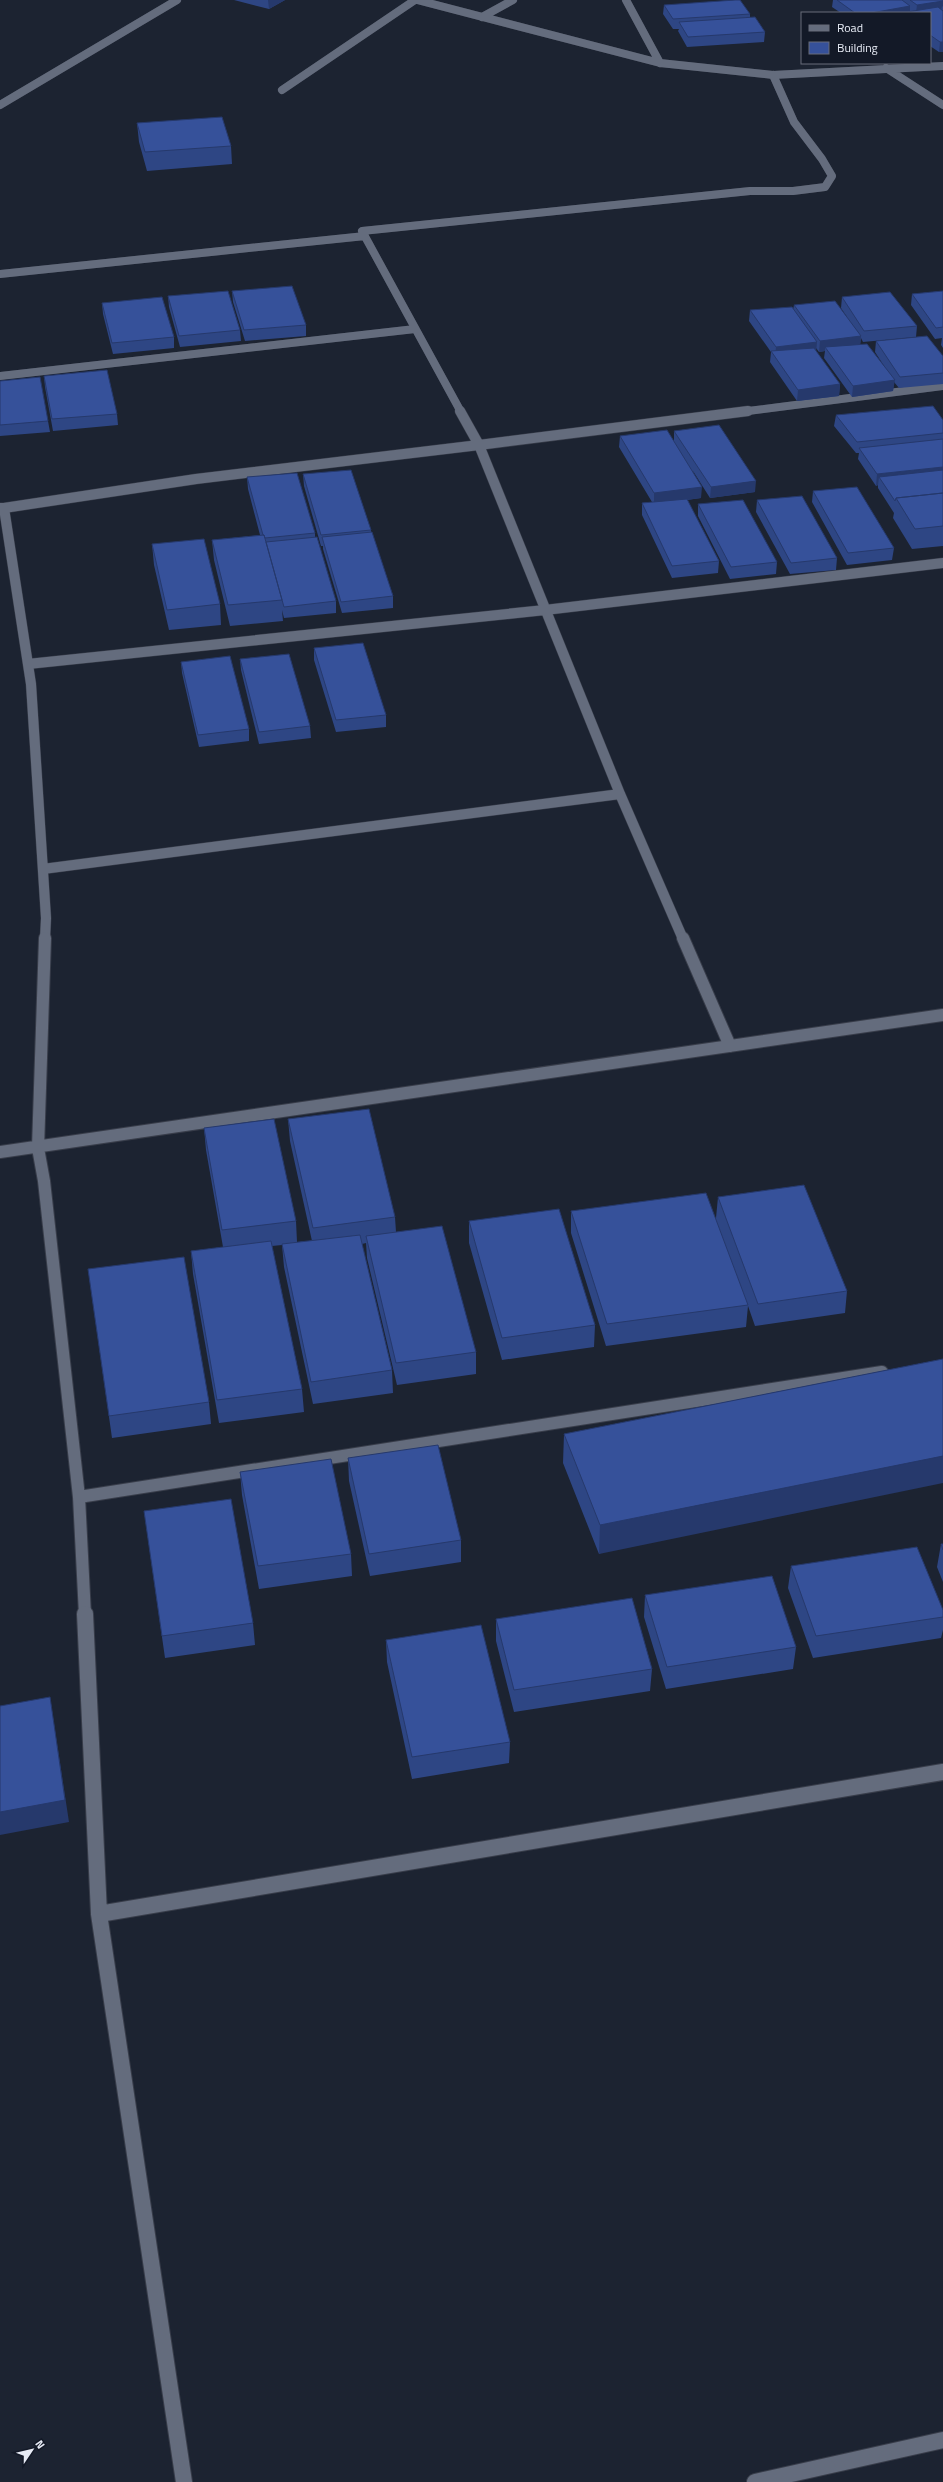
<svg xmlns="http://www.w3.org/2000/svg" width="943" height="2482" viewBox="0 0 943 2482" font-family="'Titillium Web',sans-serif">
  <rect width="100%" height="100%" fill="#1c2331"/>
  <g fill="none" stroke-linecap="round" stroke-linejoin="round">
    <!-- minor-far3 casing -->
    <g stroke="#383d4a" stroke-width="8">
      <path id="minor-far3" d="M417,0l243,63 113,12 170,-9
        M626,0l34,63
        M482,17l31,-17
        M886,68l57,37
        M282,90l133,-90
        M0,105l177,-105
        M0,274l365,-38
        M0,376l415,-47
        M461,412l-99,-181 388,-40h43l32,-4 7,-11 -10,-17 -28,-37 -21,-47
        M740,412l203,-26"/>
    </g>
    <!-- minor-far2 casing -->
    <g stroke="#383d4a" stroke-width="11">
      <path id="minor-far2" d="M460,411l19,34 269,-34
        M0,508h4l27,176 15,234 -1,21
        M4,508l192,-29 283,-34 141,349 63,145
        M28,664l517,-54 398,-47
        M43,869l577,-75"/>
    </g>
    <!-- minor-far1 casing -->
    <g stroke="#383d4a" stroke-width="14">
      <path id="minor-far1" d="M45,938l-7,210 6,33 35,316 6,118
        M683,938l47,108
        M0,1152l943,-137
        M79,1497l803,-125"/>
    </g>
    <!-- minor casing -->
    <g stroke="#383d4a" stroke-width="18">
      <path id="minor" d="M85,1614l14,300 85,568
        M99,1914l844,-142
        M755,2482l188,-42"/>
    </g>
    <!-- minor-far3 -->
    <use href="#minor-far3" stroke="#646c7d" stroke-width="8"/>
    <!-- minor-far2 -->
    <use href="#minor-far2" stroke="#646c7d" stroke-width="10"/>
    <!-- minor-far1 -->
    <use href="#minor-far1" stroke="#646c7d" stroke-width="12"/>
    <!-- minor -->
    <use href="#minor" stroke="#646c7d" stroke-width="16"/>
  </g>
  <!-- wall -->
  <path fill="#2e4684" d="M234,0h51l-16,9z
    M833,0h110v52h-4l-9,-6v-33h-89l-9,-6z
    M664,5l86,9v3l15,15 -1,10 -77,5 -9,-16 1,-2h-6l-10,-15z
    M137,123l94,23 1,18 -85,7 -8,-29z
    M232,291l74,34v11l-61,5 -12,-39z
    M943,291v57l-2,-3 1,-7 -7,1 -24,-34 1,-11z
    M168,296l72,34 1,11 -61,6 -11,-40z
    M842,297l75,29 -1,11 -53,5 -2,-4 -1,7 26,24 -11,-17 1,-11 67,15v28l-44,4 -5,-6 -1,9 -41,6 -28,-39 1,-7 -6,1 -3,-4v3l24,33 -1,12 -42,5 -27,-39 1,-10 -22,-31 1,-11h43l1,-5 53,12 -6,-9z
    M102,303l72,34v11l-61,6 -10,-40z
    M44,376l73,38 1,11 -65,6 -8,-44z
    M0,381l48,40 2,11 -50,4z
    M836,415l107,5v126l-31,3 -19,-31 1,-5 -16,-25v-3l-2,1 -18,-27 1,-6h-3l-22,-27z
    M674,431l81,61 -45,6 -17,-27 8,27 -14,2 32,61 -1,12 -46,5 -30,-63v-12l10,-1 -33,-55 1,-11 54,4z
    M303,474l68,56v3l22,63v12l-51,5 -19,-64v-3h-2l-17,-60z
    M247,477l68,56v4l21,64v12l-52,5 -2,-8 1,11 -53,5 -16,-66 -2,-20 48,-5 -12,-46z
    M813,491l81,57 -2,12 -45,5 -35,-63z
    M757,500l80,58 -1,12 -46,4 -34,-62z
    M698,504l79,58 -1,12 -46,5 -32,-63z
    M152,544l68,60 1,21 -52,5 -15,-65z
    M314,648l72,67v12l-50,5 -22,-72z
    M240,659l70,67 1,12 -52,6 -18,-74z
    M181,662l68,67v12l-50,6 -17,-74z
    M288,1119l107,98 1,15 80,120v22l-79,11 -30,-127 -1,-15 -4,1 30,126 1,23 -80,11 -29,-137 -2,-22 -10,1 30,143 2,23 -85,11 -26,-149 -2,-23 32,-4 -17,-97 -2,-22 92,93 1,21 15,-1 -22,-100z
    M718,1197l129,94 -2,22 -90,13 -7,-20 -2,21 -140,19 -35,-113v-22l145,7z
    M469,1221l126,104 -1,22 -92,13 -33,-117z
    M88,1269l121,133 2,22 -99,14z
    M943,1359l-344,195 -36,-91 1,-29z
    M348,1458l113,82v22l-91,14 -21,-95z
    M240,1472l111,82 1,22 -93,13 -17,-94z
    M144,1511l109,112 2,22 -90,13z
    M941,1544h2v38l-6,-15z
    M791,1566l152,44v20l-2,8 -128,20 -25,-70z
    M645,1595l151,52 -3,22 -127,20 -22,-72z
    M496,1619l156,50 -2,22 -136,21 -18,-71z
    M386,1640l124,102 -1,21 -97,16 -25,-117z"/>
  <!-- shaded-wall -->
  <path fill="#26396c" d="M268,0h17l-16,9z
    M943,1v6l-1,-1 -1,5 -25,2 1,-8z
    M910,6v7h-39z
    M940,42h3v10h-4z
    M861,336l-1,11h-35v4l-6,1 1,-11z
    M817,342l-1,11 -41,4 1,-10z
    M895,380l-2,11 -41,6 1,-11z
    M840,384l-1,12 -42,5 1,-11z
    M943,467v11l-64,-1 -1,8 -2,1 1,-12z
    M756,481l-1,11 -45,6 1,-11z
    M702,487l-1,11 -47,6v-11z
    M943,1456v27l-344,71 1,-29z
    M50,1697l19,125 -69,13v-23z"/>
  <!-- building -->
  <path fill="#36519a" stroke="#26396c" d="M735,0h5l10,14 -77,5 -9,-14z
    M837,0h65l8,6 -39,7h-16z
    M910,0h33v1l-26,4z
    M938,7l5,4v31h-3l-10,-7v-22h-29z
    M897,12l1,1h-10z
    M755,17l10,15 -77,5 -9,-15z
    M222,117l9,29 -86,6 -8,-29z
    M292,286l14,39 -62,5 -12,-39z
    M228,291l12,39 -61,6 -11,-40z
    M943,291v36l-7,1 -24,-34z
    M890,292l27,34 -53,5 -22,-34z
    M162,297l12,40 -62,6 -10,-40z
    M835,301l26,35 -41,5 -26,-36z
    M792,307l25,35 -41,5 -26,-37z
    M927,336l16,20v17l-43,4 -24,-36z
    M867,344l28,36 -42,6 -28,-39z
    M814,348l26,36 -42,6 -27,-39z
    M107,370l10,44 -65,5 -8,-43z
    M40,377l8,44 -48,4v-44z
    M933,406l10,14v13l-86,9 -21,-27z
    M719,425l37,56 -45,6 -37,-56z
    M667,430l35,57 -48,6 -34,-57z
    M943,439v28l-66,7 -18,-26z
    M351,470l20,60 -50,5 -18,-61z
    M943,470v23l-47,5 -1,3 -16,-24z
    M297,473l18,60 -50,5 -1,-3h-1l-16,-58z
    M857,487l37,61 -46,5 -35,-62z
    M943,493v33l-28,3 -19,-31z
    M802,496l35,62 -46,5 -34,-63z
    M687,499l32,62 -47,5 -30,-63z
    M743,500l34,62 -46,5 -33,-63z
    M372,532l21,64 -52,6 -19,-65z
    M264,535l18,65 -54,5 -16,-65z
    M317,537l19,64 -52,6 -18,-65z
    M204,539l16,65 -53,6 -15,-66z
    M363,643l23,72 -50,5 -22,-72z
    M289,654l21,72 -51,6 -19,-73z
    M230,656l19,73 -51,6 -17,-73z
    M369,1109l26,108 -82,11 -25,-109z
    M274,1119l22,102 -74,9 -18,-102z
    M804,1185l43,106 -89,13 -40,-107z
    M706,1193l42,112 -141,19 -36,-113z
    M559,1209l36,116 -93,13 -33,-117z
    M442,1226l34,126 -80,11 -30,-127z
    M360,1235l32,135 -81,12 -29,-138z
    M271,1241l31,148 -85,11 -26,-149z
    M184,1257l25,145 -100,14 -21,-147z
    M943,1359v97l-343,69 -36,-91z
    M438,1445l23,95 -92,14 -21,-96z
    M331,1459l20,95 -93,12 -18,-94z
    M231,1499l22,124 -91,13 -18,-125z
    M941,1544h2v6z
    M917,1547l26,63v7l-127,19 -25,-70z
    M772,1576l24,71 -129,20 -22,-72z
    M632,1598l20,71 -138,21 -18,-71z
    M481,1625l29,117 -98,15 -26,-117z
    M50,1697l15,103 -65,12v-106z"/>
  <!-- legend -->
  <rect x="801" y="12" width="130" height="52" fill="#131927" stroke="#686d7a"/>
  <rect x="809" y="25" width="20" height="6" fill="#646c7d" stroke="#686d7a"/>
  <text x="837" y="32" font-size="12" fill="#e8ecf6">Road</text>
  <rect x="809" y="42" width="20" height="12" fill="#36519a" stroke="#686d7a"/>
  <text x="837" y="52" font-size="12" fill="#e8ecf6">Building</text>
  <!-- north arrow -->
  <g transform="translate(32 2450) rotate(55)" stroke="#131927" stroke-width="3" paint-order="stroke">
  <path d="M0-3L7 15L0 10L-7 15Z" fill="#e8ecf6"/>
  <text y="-6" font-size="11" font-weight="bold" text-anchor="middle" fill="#e8ecf6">N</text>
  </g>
</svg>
